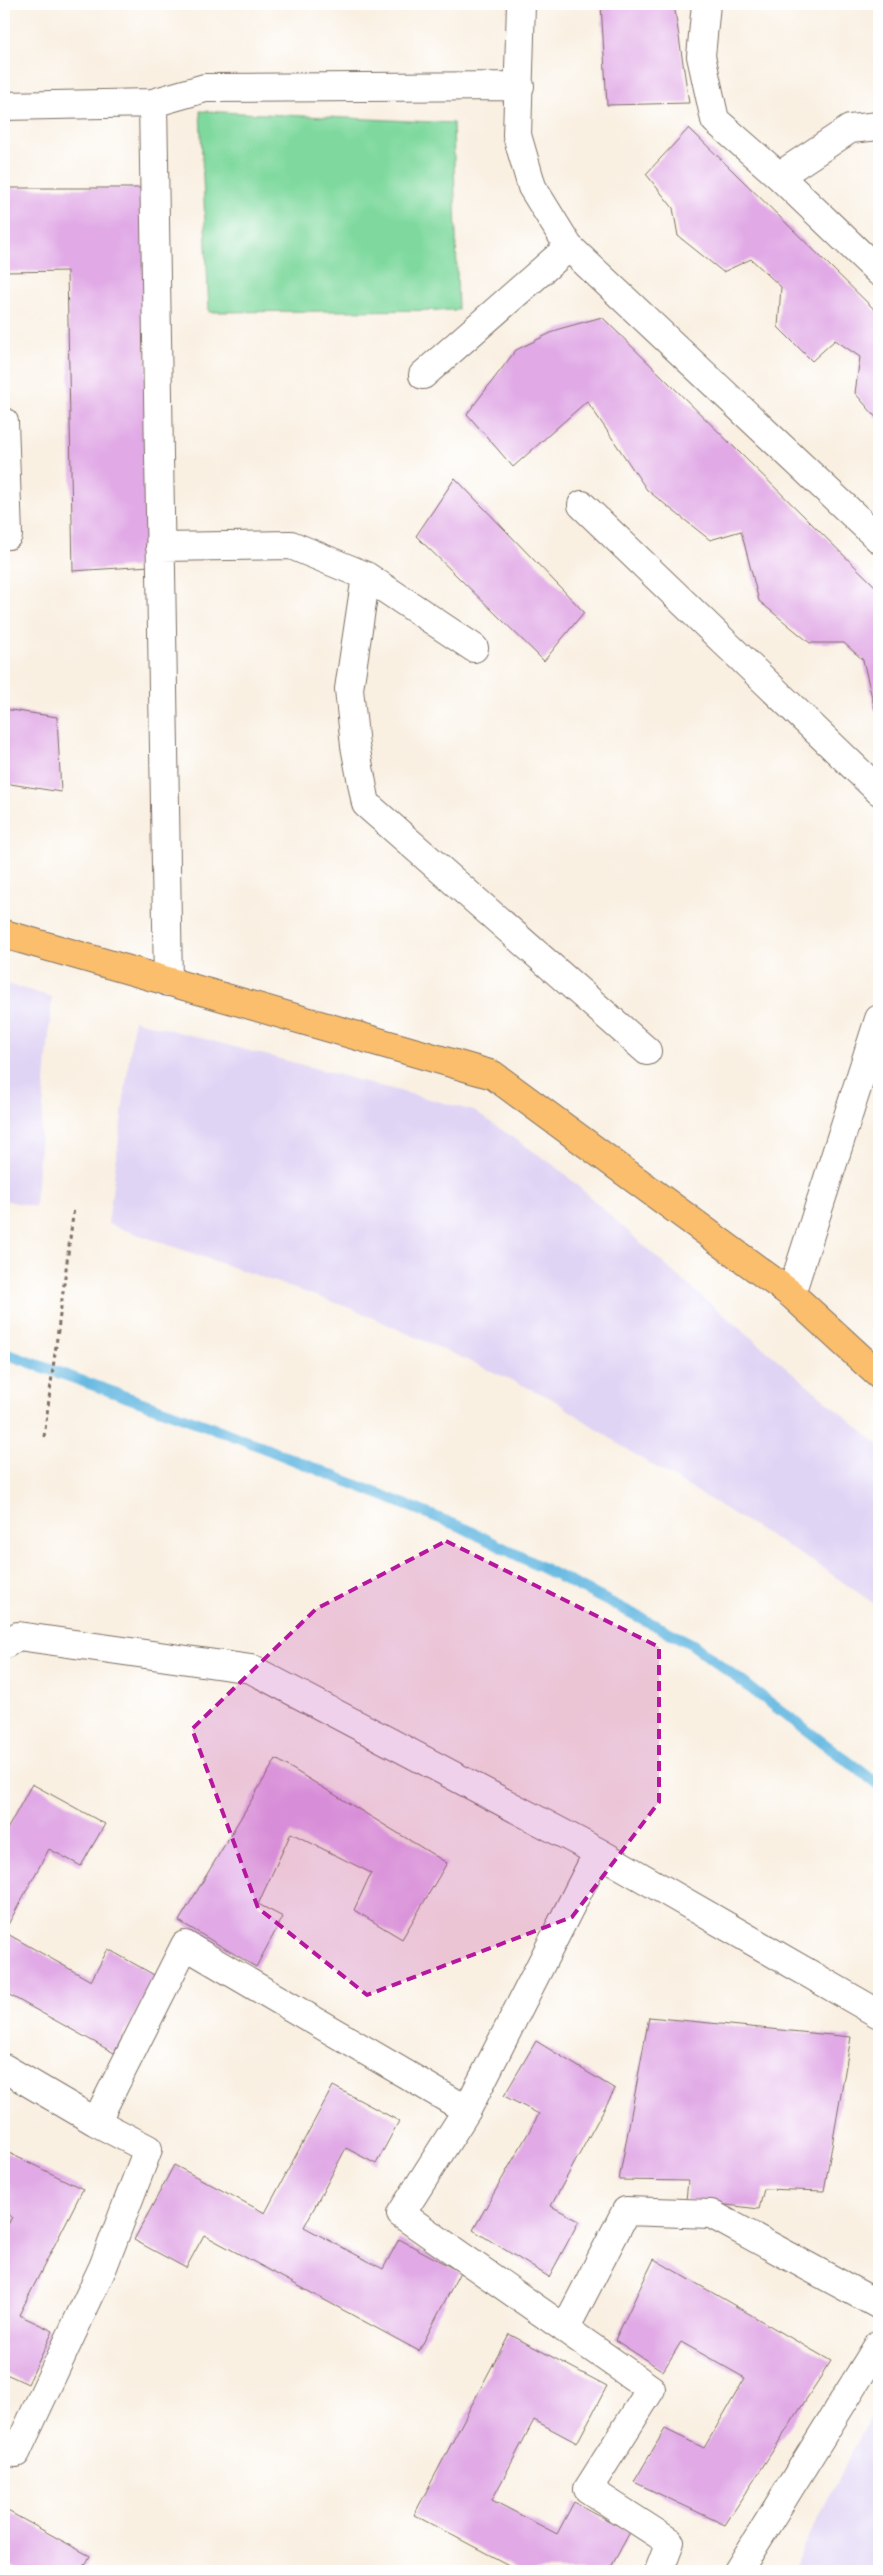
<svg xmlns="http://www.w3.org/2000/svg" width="883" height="2575" viewBox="0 0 883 2575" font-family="'Comic Neue',sans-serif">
  <rect width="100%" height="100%" fill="#fff"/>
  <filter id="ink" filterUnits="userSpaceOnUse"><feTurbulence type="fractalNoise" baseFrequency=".02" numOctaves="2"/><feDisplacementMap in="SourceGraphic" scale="10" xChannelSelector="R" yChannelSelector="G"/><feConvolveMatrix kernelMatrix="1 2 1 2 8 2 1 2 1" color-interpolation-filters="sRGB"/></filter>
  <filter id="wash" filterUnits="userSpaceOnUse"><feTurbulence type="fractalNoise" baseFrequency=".0096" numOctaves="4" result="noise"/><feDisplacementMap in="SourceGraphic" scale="20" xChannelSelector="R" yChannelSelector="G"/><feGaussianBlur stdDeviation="1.12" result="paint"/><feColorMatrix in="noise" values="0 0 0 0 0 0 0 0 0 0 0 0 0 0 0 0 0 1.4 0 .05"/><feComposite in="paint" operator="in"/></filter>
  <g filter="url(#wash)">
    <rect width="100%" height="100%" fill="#f9f0e2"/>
    <!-- built -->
    <path fill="#e0d4f4" d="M4,983l48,14 -17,210 -31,-7z
      M134,1020l340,91 84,57 116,105 205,172v162l-64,-44 -186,-112 -78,-53 -198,-89 -245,-85z
      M879,2399v172h-87z"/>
    <!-- green -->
    <path fill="#7fd99e" stroke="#5d825e" d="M200,111l253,12 5,187 -249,2z"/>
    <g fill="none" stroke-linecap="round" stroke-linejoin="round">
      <!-- stream -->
      <path stroke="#65b8e1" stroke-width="11" d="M4,1353l220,79 242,97 226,115 187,141"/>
    </g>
    <g id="blocks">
      <!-- building -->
      <path fill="#e1aae6" d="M601,4h73l15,99 -82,2z
        M689,128l190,186v107l-24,-28 5,-36 -25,-17 -23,21 -34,-34 3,-40 -30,-28 -28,13 -45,-36 -5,-28 -27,-34z
        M4,188h140l6,378 -77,5 -6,-300 -63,1z
        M602,317l277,273v124l-4,-4 -12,-50 -19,-17h-34l-51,-42 -18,-70 -31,9 -63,-50 -60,-89 -74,66 -46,-53 49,-64 43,-21z
        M455,478l129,134 -40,49 -128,-125z
        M4,709l53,8 4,75 -57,-9z
        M276,1759l171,104 -45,76 -48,-29 17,-37 -80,-40 -33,71 25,13 -27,50 -77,-46z
        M32,1784l73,40 -24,42 -32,-17 -45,83v-97z
        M4,1932l87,49 17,-32 48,27 -42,77 -110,-61z
        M649,2017l202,20 -27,154 -60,-2 -5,20 -73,-9 2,-19 -69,-1z
        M536,2041l79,48 -64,117 28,15 -30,56 -76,-47 66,-116 -35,-18z
        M333,2086l66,35 -23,43 -30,-16 -42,79 79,42 16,-30 61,33 -41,79 -215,-116 -18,33 -52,-28 40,-75 91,48z
        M5,2151l78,38 -64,126 34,16 -25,53 -24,-11v-141l8,-15 -8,-4z
        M654,2259l177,102 -106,164 -91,-43 31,-53 39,19 41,-70 -64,-36 -18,29 -48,-31z
        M509,2334l98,52 -30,57 -43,-23 -42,80 65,34 17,-32 56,30 -21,39h-89l-106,-56z
        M4,2509l86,47 -8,15h-62l-16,-9z"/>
    </g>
  </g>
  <g filter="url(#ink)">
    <use href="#blocks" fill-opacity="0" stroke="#7e6f63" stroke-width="1"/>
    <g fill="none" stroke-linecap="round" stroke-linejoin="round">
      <!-- minor casing -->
      <g stroke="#7e6f63" stroke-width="30">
        <path id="minor" d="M521,4l-4,131 15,52 37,60
          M706,4l-5,52 14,64 64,56 100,96
          M153,103l52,-15 315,-2
          M4,106l149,-3 15,879
          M779,176l71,-47 29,-3
          M423,375l146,-128 310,292
          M4,422l4,113
          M582,505l297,286
          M160,547l131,-2 75,31 108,72
          M366,576l-17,113 6,57 11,58 281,247
          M791,1294l88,-275
          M4,1645l14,-9 233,33 347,183 281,162
          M4,2068l92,54 89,-177 282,165 -66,104 250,175 -63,100 82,53 -11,29
          M467,2110l131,-258
          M565,2329l61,-118 85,3 168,91
          M4,2446l12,7 87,-186 45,-118 -52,-27
          M738,2571l141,-227"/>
      </g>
      <!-- major casing -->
      <g stroke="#7e6f63" stroke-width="30">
        <path id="major" d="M4,934l489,141 298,219 88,81"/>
      </g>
      <!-- path -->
      <path stroke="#7e6f63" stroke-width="3" stroke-dasharray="4 4" stroke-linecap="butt" d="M44,1437l30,-229"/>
      <!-- minor -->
      <use href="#minor" stroke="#fff" stroke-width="28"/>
      <!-- major -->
      <use href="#major" stroke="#fabe6d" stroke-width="28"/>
    </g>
  </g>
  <!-- marked area -->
  <path fill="#b5179e" fill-opacity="0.2" stroke="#b5179e" stroke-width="4" stroke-dasharray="10 6" stroke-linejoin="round" d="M446,1541l213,106v155l-87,115 -205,78 -109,-87 -66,-179 124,-120z"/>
  <!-- margin -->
  <rect width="883" height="2575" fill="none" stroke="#fff" stroke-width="20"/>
</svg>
